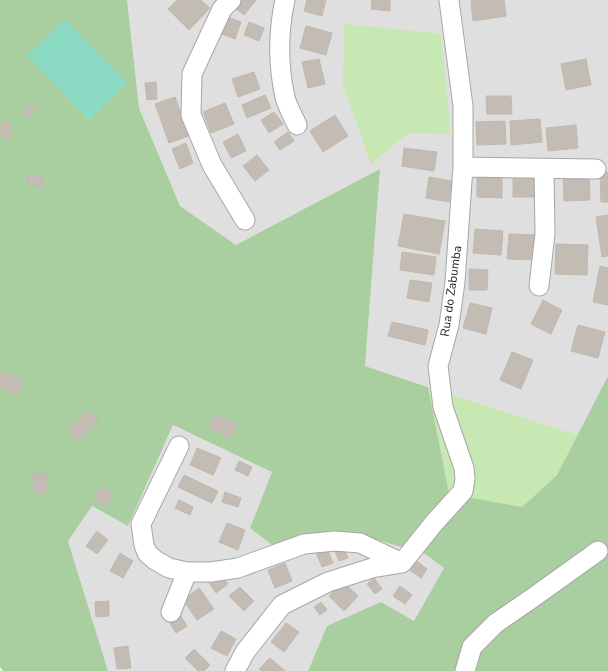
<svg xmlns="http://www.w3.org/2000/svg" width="608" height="671" viewBox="0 0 608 671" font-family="'Nunito Sans',sans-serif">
  <rect width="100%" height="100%" fill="#f1efe9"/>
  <!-- residential -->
  <path fill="#e0dfdf" d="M127,0h481v376l-30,59 -213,-69 15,-197 -144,77 -56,-40 -41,-98z
    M173,425l99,47 -22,56 114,8 61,18 19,14 -30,53 -87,5 -19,45h-200l-40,-130 24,-35 36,20z"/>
  <!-- grass -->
  <path fill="#c7e8b2" d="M344,24l97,10 10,100 -42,-1 -38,31 -28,-79z
    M428,387l150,48 -21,40 -35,32 -74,-13z"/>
  <!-- forest -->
  <path fill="#a9cea0" d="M0,0h127l12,108 41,98 56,39 144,-76 -15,197 63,21 21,107 73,13 35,-32 51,-99v295h-300l19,-45 54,-24 33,19 30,-53 -19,-14 -61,-18 -88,12 -26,-20 22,-56 -99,-47 -45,101 -36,-20 -24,35 40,130h-105l-3,-4z"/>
  <!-- pitch -->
  <path fill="#8cdcc5" d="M65,19l62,64 -38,37 -62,-64z"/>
  <!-- building -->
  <path fill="#c2bcb5" stroke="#c2b8ac" d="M177,0h24l9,8 -21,22 -21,-21z
    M241,0h15l-12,15 -9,-7z
    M307,0h19l-4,16 -18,-5z
    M372,0h18v11l-19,-2z
    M482,0h22l2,16 -33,5 -2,-20z
    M223,15l18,7 -6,17 -18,-7z
    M249,22l15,6 -5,13 -15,-6z
    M306,26l26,7 -6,22 -26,-7z
    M319,59l6,25 -17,4 -6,-26z
    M586,59l5,26 -25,5 -5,-26z
    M254,72l6,17 -22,8 -6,-18z
    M156,82l1,17 -10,1 -2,-17z
    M265,95l6,13 -24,10 -5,-13z
    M486,96h25l1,18h-25z
    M175,97l14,39 -20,7 -14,-39z
    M225,103l9,21 -23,9 -8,-21z
    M31,104l5,6 -10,8 -5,-6z
    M274,112l9,12 -14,9 -8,-13z
    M335,115l13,21 -25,16 -13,-21z
    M540,119l2,23 -31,3 -1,-24z
    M505,121l1,23 -29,1 -1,-23z
    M1,122h10v15h-11z
    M576,125l2,23 -30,3 -2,-23z
    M288,132l6,9 -14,9 -6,-8z
    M238,134l8,17 -15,7 -8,-16z
    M186,143l7,20 -13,6 -8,-20z
    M404,148l33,4 -3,19 -32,-5z
    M257,155l12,15 -14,11 -12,-15z
    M600,172h8v30h-7z
    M477,173l25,1v24l-25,-1z
    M589,173l1,27 -26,1 -1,-27z
    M28,174l16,3 -2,10 -16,-4z
    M513,176h22v21h-22z
    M429,177l23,4 -3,21 -23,-4z
    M404,214l41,7 -6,33 -41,-8z
    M608,215v41l-6,1 -6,-40z
    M475,229l28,2 -2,24 -28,-2z
    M509,234l28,1 -1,25 -29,-1z
    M556,244l32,1 -1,30 -32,-1z
    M402,252l34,5 -2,18 -34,-5z
    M600,266l8,2v37l-15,-3z
    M469,269l19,1 -1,20h-18z
    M410,280l22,3 -3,19 -22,-4z
    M543,300l19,10 -11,24 -20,-10z
    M470,303l22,5 -6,26 -23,-6z
    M392,322l36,8 -3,15 -37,-9z
    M578,325l27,7 -7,26 -27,-7z
    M512,352l21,8 -12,29 -21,-9z
    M0,371l24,9 -6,15 -18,-7z
    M90,410l9,11 -21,20 -10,-11z
    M215,415l22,9 -6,14 -22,-10z
    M197,448l24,10 -8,17 -23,-10z
    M239,461l13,6 -4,9 -13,-6z
    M34,473l13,1 -1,19 -13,-1z
    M184,475l34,16 -6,12 -34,-16z
    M101,487l12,7 -7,13 -12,-7z
    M225,492l16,6 -3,9 -16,-5z
    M179,500l14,7 -3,8 -15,-7z
    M227,523l18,7 -7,20 -19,-8z
    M97,531l11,9 -11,14 -11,-8z
    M325,543l8,20 -11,4 -8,-19z
    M342,543l6,15 -9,3 -6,-15z
    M120,553l13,8 -10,17 -13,-7z
    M414,559l13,10 -6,9 -14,-10z
    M285,563l7,18 -17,7 -7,-18z
    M220,574l8,10 -12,9 -7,-10z
    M374,578l8,11 -7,5 -8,-10z
    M342,581l16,15 -14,15 -15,-15z
    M400,586l12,9 -7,9 -12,-8z
    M240,587l14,14 -10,10 -15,-15z
    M199,588l15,21 -17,11 -14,-20z
    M109,601v15l-13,1 -1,-15z
    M321,602l6,8 -7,5 -6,-8z
    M179,613l8,13 -11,7 -8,-13z
    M286,623l13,9 -15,20 -13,-10z
    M221,631l15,8 -9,17 -16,-8z
    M128,646l3,22 -14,1 -3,-21z
    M194,649l16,16 -6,6h-6l-13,-13z
    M270,658l15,13h-23l-3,-2z"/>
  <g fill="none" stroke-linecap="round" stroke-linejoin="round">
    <!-- minor casing -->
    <g stroke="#a6a6a6" stroke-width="21">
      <path id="minor" d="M231,0l-9,9 -30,65 -1,41 21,50 33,55
        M285,0c-7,32 -7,65 0,97 2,9 8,19 12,28
        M463,167l133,2
        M539,286l6,-52 -1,-65
        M179,446l-38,78 3,21 3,8 8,7 14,8 18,4h24l27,-4 66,-24 31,-3 25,2 42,20
        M171,612l16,-40
        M235,671l10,-19 37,-47 46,-23 44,-14 30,-5 32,-40 29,-32 2,-12 -1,-11 -21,-61 -5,-41 11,-41 6,-43 8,-115v-61l-14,-106
        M465,671l7,-24 24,-24 35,-24 67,-48"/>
    </g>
    <!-- minor -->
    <use href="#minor" stroke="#fff" stroke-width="19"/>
  </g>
  <g text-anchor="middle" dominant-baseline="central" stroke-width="3" stroke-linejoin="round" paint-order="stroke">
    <!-- street labels -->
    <g font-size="12" fill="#222" stroke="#fff">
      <text transform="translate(451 291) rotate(-82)">Rua do Zabumba</text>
    </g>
  </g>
</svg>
